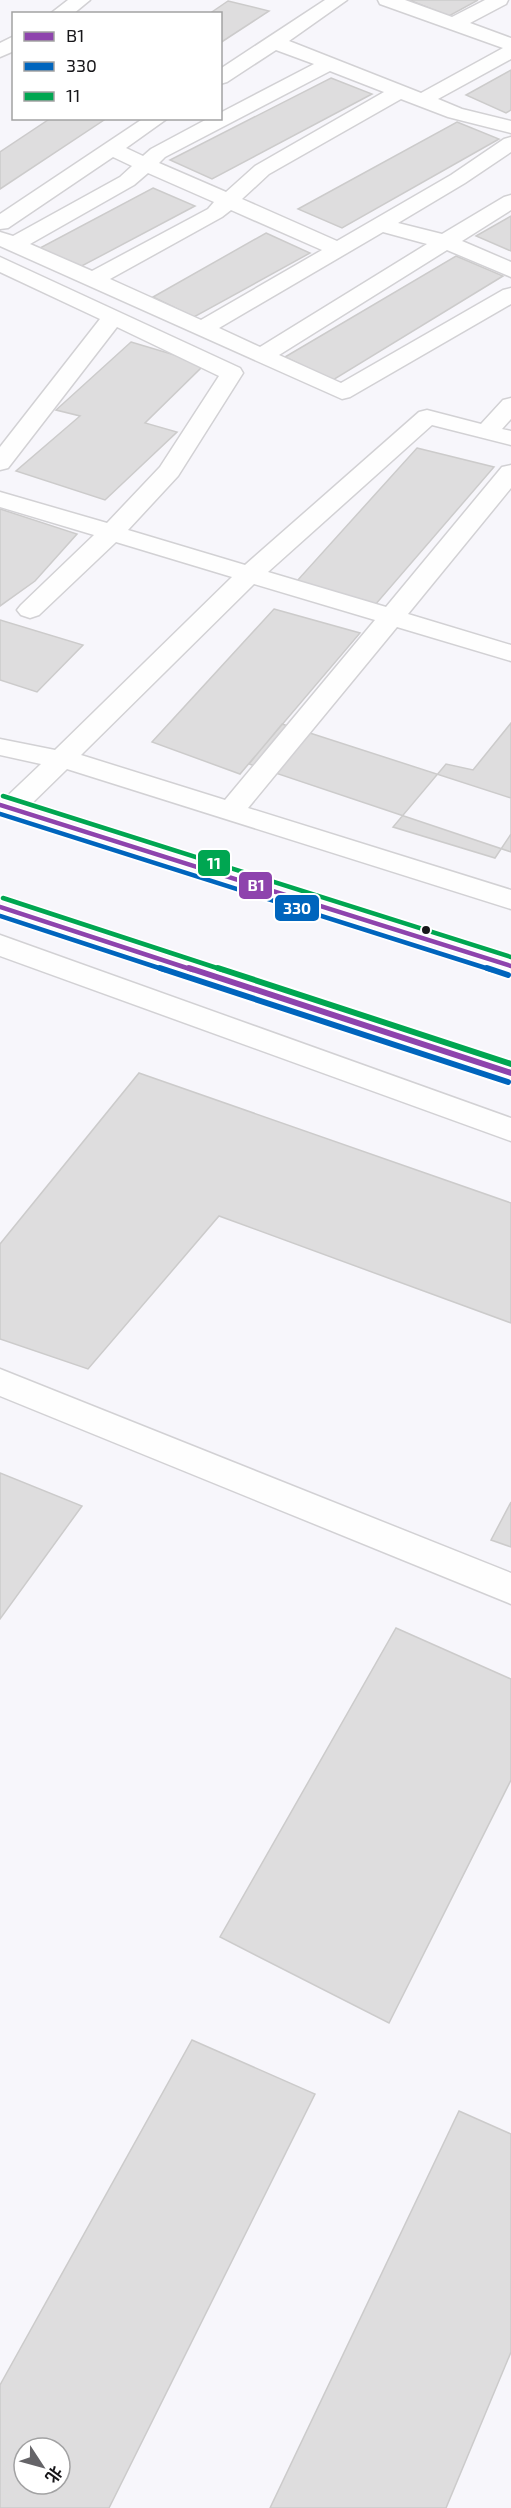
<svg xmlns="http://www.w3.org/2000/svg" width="511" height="2508" viewBox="0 0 511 2508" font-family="'Exo 2','Noto Sans SC',sans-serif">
  <rect width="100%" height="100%" fill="#f7f6fb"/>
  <!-- building -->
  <path fill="#deddde" stroke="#cccbcb" stroke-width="1.5" fill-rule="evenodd" d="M409,0h69l-29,16z
    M228,1l41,10 -49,32v-29h-11z
    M511,70v40l-5,3 -40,-18z
    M331,78l41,16 -160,85 -42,-19z
    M51,118h56l-107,71v-37z
    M457,122l42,17 -157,89 -44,-19z
    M153,188l42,18 -117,62 -38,-20z
    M511,216v35l-35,-15z
    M266,233l44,20 -116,64 -41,-20z
    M456,256l47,20 -170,104 -48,-23z
    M131,342l74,22 -60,59 32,9 -72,68 -89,-29 64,-55 -24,-6z
    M417,448l77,19 -119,138 -79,-23z
    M0,509l77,25 -42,47 -35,25z
    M274,609l86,24 -120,141 -88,-32z
    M0,620l83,25 -46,47 -37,-12z
    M511,723v111l-16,24 -102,-31 53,-63 27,6z
    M282,724l229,74v54l-262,-88z
    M139,1073l372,130v120l-292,-107 -131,153 -88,-30v-95z
    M0,1473l82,33 -82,113z
    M511,1502v45l-20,-7z
    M396,1628l115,51v101l-122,243 -169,-86z
    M192,2040l123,54 -206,414h-109v-123zM24,2448h36v36h-36z
    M459,2111l52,23v218l-65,156h-176z"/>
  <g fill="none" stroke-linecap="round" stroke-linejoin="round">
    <!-- lane casing -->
    <g stroke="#d2d1d4" stroke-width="3">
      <path id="lane" d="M68,0h22l-17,14h-23z
        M325,0h22l-58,41 132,52 82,-45 -123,-44 -2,-4h27l47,17 33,-17h23l-2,4 -36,19 41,15v21l-73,40 24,10 49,12v12l-63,-16 -47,-18 -132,75 -27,25 95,42 114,-66 53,-36 7,-2v15l-46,31 -67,40 44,11 62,-37 7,-2v15l-49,31 49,21v15l-64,-27 -168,105 62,28 162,-93 8,-2v16l-161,93 -8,2 -342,-153v-14l13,4 107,-59 12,-11 -19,-9 -105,71 -8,1v-15l144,-96h24l-42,30 17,8 8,-7 58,-31h11v-5l94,-49 -38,-14 -49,32 -7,2v-15zM330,71l54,21 -129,74 -29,26 -67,-29 6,-6zM148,173l66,29 -6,7 -116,62 -62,-27 104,-59zM231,210l91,40 -121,70 -91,-41 112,-62zM383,232l44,12 -167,103 -41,-19z
        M14,36v15l-14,6v-14z
        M0,257l240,111 3,5 -65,103 -50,54 117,35 174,-153 8,-2 54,14 22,-24 8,-2v21l-9,10 9,2v14l-79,-20 -164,147 118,35 116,-140 9,-2v23l-103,126 103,31v16l-114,-34 -149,181 263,82v19l-444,-140 -47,46 -10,3 -10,-3v-12l41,-39 -41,-9v-16l55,11 177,-173 -116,-35 -77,73 -9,3 -9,-3 -4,-5 4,-5 73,-70 -94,-28v-15l107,31 53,-56 59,-91 -102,-49 -109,141 -8,2v-23l100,-128 -100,-47zM254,584l121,36 -150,180 -144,-45z
        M0,935l511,183v23l-511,-185z"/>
    </g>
    <!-- street casing -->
    <g stroke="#d2d1d4" stroke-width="3">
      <path id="street" d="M0,1369l511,204v31l-511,-208z"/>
    </g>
    <!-- secondary casing -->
    <g stroke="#d2d1d4" stroke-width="3">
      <path id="secondary" d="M0,796l511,160v20l-511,-162z
        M0,897l511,165v22l-511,-167z"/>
    </g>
    <!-- lane -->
    <use href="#lane" fill="#fefefe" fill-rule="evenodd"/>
    <!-- street -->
    <use href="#street" fill="#fefefe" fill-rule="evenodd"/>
    <!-- secondary -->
    <use href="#secondary" fill="#f9f8fb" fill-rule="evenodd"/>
    <!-- bus-1-far1 casing -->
    <g stroke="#fff" stroke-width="8">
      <path id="bus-1-far1" d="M0,805l511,161
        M0,907l193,63"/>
    </g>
    <!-- bus-1 casing -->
    <g stroke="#fff" stroke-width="10">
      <path id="bus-1" d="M189,968l322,105"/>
    </g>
    <!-- bus-2-far1 casing -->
    <g stroke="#fff" stroke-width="8">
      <path id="bus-2-far1" d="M0,814l492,156
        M0,916l165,54"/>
    </g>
    <!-- bus-2 casing -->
    <g stroke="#fff" stroke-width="10">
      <path id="bus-2" d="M160,968l348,114
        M487,968l21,7"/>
    </g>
    <!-- bus-3-far1 casing -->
    <g stroke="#fff" stroke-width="8">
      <path id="bus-3-far1" d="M3,796l508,161
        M3,898l220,72"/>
    </g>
    <!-- bus-3 casing -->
    <g stroke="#fff" stroke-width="10">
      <path id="bus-3" d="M218,968l293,96"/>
    </g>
    <!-- bus-1-far1 -->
    <use href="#bus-1-far1" stroke="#8e44ad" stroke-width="4.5"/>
    <!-- bus-1 -->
    <use href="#bus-1" stroke="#8e44ad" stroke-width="6"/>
    <!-- bus-2-far1 -->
    <use href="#bus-2-far1" stroke="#0065bd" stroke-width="4.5"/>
    <!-- bus-2 -->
    <use href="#bus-2" stroke="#0065bd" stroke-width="6"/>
    <!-- bus-3-far1 -->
    <use href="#bus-3-far1" stroke="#00a651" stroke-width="4.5"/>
    <!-- bus-3 -->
    <use href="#bus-3" stroke="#00a651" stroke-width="6"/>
  </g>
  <!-- markers -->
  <circle fill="#171619" stroke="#fff" stroke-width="2" cx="426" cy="930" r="5"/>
  <g stroke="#fff" stroke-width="2">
    <rect x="197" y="849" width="34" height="28" rx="6" fill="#00a651"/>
    <rect x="238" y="871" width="35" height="29" rx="6" fill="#8e44ad"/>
    <rect x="274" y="894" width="46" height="28" rx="6" fill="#0065bd"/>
  </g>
  <g font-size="16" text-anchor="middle" font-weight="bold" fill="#fff">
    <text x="214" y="869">11</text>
    <text x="256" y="891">B1</text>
    <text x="297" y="914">330</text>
  </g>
  <!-- legend -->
  <rect x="12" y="12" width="210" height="108" fill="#ffffff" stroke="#a2a2a3" stroke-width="1.5"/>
  <rect x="24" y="32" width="30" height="9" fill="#8e44ad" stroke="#a2a2a3" stroke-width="1.5"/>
  <text x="66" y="42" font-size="18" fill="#171619">B1</text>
  <rect x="24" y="62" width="30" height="9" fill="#0065bd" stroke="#a2a2a3" stroke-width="1.5"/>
  <text x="66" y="72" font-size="18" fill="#171619">330</text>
  <rect x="24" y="92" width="30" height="9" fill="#00a651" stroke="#a2a2a3" stroke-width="1.5"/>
  <text x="66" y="102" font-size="18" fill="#171619">11</text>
  <!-- north arrow -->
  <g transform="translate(42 2466) rotate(126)"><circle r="28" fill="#ffffff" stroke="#a2a2a3" stroke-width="1.5"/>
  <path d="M0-4.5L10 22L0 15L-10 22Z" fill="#656468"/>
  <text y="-9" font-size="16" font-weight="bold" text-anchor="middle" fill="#171619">北</text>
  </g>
</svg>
